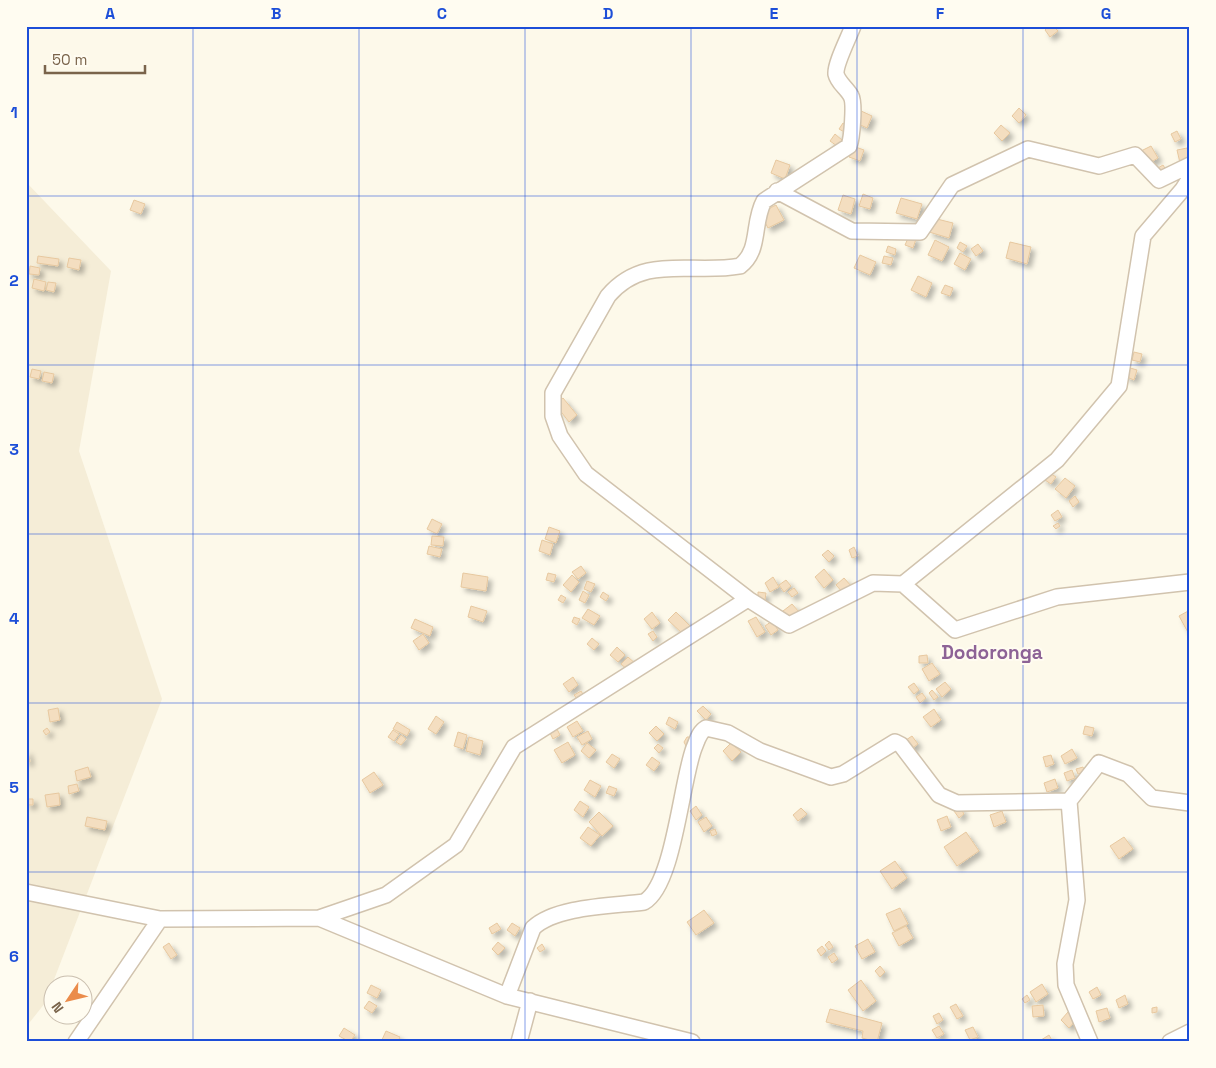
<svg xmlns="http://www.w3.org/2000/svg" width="1216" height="1068" viewBox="0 0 1216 1068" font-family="'Space Grotesk',sans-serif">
  <defs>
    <filter id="shadow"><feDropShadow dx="4" dy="4" stdDeviation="2.5" flood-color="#0004"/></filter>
  </defs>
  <rect width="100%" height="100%" fill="#fdf9ea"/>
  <!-- residential -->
  <path fill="#f5edd7" d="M26,182l85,89 -32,180 83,248 -117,304 -19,24z"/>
  <!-- building -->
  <path fill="#f4dec0" stroke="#e7c89f" filter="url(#shadow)" d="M1049,26h4l5,5 -8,6 -5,-7z
    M1019,108l7,7 -7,8 -7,-7z
    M859,110l13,6 -5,12 -13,-6z
    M843,123l6,4 -3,6 -7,-4z
    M1001,125l9,8 -8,8 -8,-8z
    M1177,131l4,8 -6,3 -4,-8z
    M835,134l7,6 -5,6 -7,-5z
    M853,146l11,4 -4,11 -11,-4z
    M1151,146l7,12 -10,6 -7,-13z
    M1187,148l3,10 -10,5 -3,-13z
    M776,160l14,5 -5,14 -14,-6z
    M1163,165l5,8 -8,4 -4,-8z
    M863,194l10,4 -3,11 -11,-3z
    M843,195l12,4 -4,15 -13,-4z
    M901,198l21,6 -5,15 -21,-6z
    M134,200l11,4 -4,10 -11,-4z
    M776,205l8,15 -16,8 -8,-15z
    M933,218l20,5 -4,15 -20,-6z
    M909,236l7,3 -3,9 -8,-3z
    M935,240l14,7 -7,14 -14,-6z
    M960,242l7,4 -4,6 -6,-4z
    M1010,242l21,5 -4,17 -21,-6z
    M978,244l5,7 -7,5 -5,-7z
    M888,246l8,3 -1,6 -9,-3z
    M960,253l11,6 -6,11 -11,-6z
    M860,255l16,7 -6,13 -16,-7z
    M38,256l21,3 -1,7 -21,-3z
    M884,256l9,2 -2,7 -9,-2z
    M69,258l12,2 -2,10 -12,-3z
    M30,266l10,2 -1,7 -10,-1z
    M918,276l14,7 -6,14 -15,-7z
    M34,279l12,3 -2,9 -12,-3z
    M48,282l8,1 -2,9 -8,-2z
    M945,285l8,3 -3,8 -9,-3z
    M1134,352l8,2 -2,8 -8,-2z
    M1127,367l10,3 -3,10 -10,-4z
    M32,369l9,2 -2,8 -9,-2z
    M44,372l10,2 -2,9 -10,-2z
    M563,398l14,17 -8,7 -14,-18z
    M1047,471l9,6 -5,7 -9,-6z
    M1065,478l10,8 -9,12 -11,-9z
    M1075,496l4,6 -6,5 -4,-6z
    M1058,510l4,7 -7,4 -4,-6z
    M432,519l10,5 -5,10 -10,-5z
    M1058,523l2,3 -4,3 -3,-3z
    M549,527l11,4 -4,12 -11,-4z
    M432,536l12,1 -1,9 -12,-1z
    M542,540l11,4 -3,11 -11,-4z
    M429,546l13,3 -2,8 -13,-3z
    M854,547l4,9 -6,2 -3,-8z
    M828,550l6,6 -5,6 -7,-7z
    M581,566l5,7 -8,6 -6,-7z
    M824,569l9,11 -9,8 -9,-11z
    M463,573l25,4 -2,14 -25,-4z
    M548,573l8,2 -2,7 -8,-2z
    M572,575l7,7 -8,10 -8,-7z
    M773,577l6,10 -9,5 -5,-9z
    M844,578l9,10 -9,6 -8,-9z
    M786,580l5,6 -7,6 -5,-7z
    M587,581l8,3 -4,8 -7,-3z
    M794,588l4,5 -6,4 -4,-5z
    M583,591l6,4 -4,8 -6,-3z
    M603,592l6,4 -3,5 -6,-4z
    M758,592l8,1 -1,7h-7z
    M561,595l5,3 -3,5 -5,-3z
    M792,604l8,9 -9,8 -8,-10z
    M471,606l16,5 -4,11 -15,-5z
    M588,609l12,7 -6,9 -12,-7z
    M1190,610v26l-11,-20z
    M652,612l8,11 -8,6 -8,-10z
    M676,612l16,16 -7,8 -17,-16z
    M574,617l6,2 -3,6 -5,-3z
    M756,617l9,15 -8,5 -9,-16z
    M415,619l18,8 -3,9 -19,-8z
    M772,621l6,9 -7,5 -6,-9z
    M653,631l4,6 -4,4 -5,-7z
    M423,634l6,9 -10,7 -6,-9z
    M592,638l7,6 -5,6 -7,-6z
    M617,647l8,8 -7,7 -8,-7z
    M927,655l1,8h-9v-7z
    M628,657l8,7 -6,8 -9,-8z
    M932,663l8,11 -11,7 -7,-12z
    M573,677l5,8 -9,7 -6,-8z
    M945,682l6,7 -9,8 -6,-8z
    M914,683l5,7 -5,4 -6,-7z
    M932,690l6,7 -4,3 -5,-7z
    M581,691l5,8 -6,4 -6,-8z
    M922,693l4,5 -6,5 -4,-6z
    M703,706l8,8 -5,6 -9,-9z
    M58,708l2,12 -10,2 -2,-12z
    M934,709l7,11 -10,7 -8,-10z
    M436,716l8,6 -8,12 -8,-5z
    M669,717l9,5 -3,7 -9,-5z
    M577,721l6,10 -10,6 -6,-10z
    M397,722l13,8 -3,6 -14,-7z
    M656,726l8,8 -7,7 -8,-8z
    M1085,726l9,2 -2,8 -9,-2z
    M47,728l3,4 -4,3 -3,-4z
    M557,729l3,6 -7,4 -3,-6z
    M393,730l6,4 -5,7 -6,-4z
    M588,731l4,8 -10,6 -5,-8z
    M458,732l9,3 -4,14 -9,-3z
    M401,735l5,4 -5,6 -5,-3z
    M912,736l6,8 -8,6 -7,-8z
    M469,737l14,4 -3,14 -14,-4z
    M687,737h5l-5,11 -3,-6z
    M568,742l7,13 -13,8 -8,-13z
    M587,743l9,7 -7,8 -8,-7z
    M731,743l10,9 -9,9 -9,-10z
    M658,744l5,4 -4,5 -5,-5z
    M1072,749l5,9 -12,6 -4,-8z
    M26,751h2l2,11h-4z
    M612,754l8,5 -6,9 -8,-6z
    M1051,755l3,9 -8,3 -3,-10z
    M652,757l8,6 -6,8 -8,-6z
    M88,767l3,10 -14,4 -2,-10z
    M1083,767l2,5 -7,2 -2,-5z
    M1072,770l3,8 -8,3 -3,-8z
    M374,772l9,13 -13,8 -8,-13z
    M1055,779l3,9 -11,4 -3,-9z
    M590,780l11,6 -6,11 -11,-7z
    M77,784l2,7 -10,3 -1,-8z
    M609,786l8,3 -3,7 -8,-3z
    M59,793l1,12 -13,2 -2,-12z
    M27,799h6v6h-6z
    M580,801l9,6 -6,10 -9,-7z
    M696,806l6,9 -6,5 -6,-9z
    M960,807l4,7 -5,4 -5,-7z
    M801,808l6,6 -9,7 -5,-6z
    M1002,811l4,11 -12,5 -4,-12z
    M599,812l14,14 -11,10 -13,-14z
    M947,816l4,11 -10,4 -4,-11z
    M87,817l20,4 -2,9 -20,-4z
    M706,817l6,9 -8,6 -6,-10z
    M588,827l12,8 -9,11 -11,-8z
    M715,829l2,5 -5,2 -2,-5z
    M966,832l13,19 -22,15 -13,-19z
    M1124,837l9,12 -14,10 -9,-13z
    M895,861l12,17 -15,11 -12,-18z
    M900,908l8,16 -14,7 -8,-17z
    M704,910l10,13 -18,12 -9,-13z
    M497,923l4,6 -9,5 -3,-6z
    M512,923l8,5 -5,8 -8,-6z
    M906,926l7,12 -14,8 -7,-13z
    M868,939l7,13 -13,7 -7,-13z
    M829,941l4,6 -4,3 -4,-5z
    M498,942l7,6 -7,7 -6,-6z
    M169,943l8,12 -6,4 -8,-12z
    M542,944l3,5 -5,3 -3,-4z
    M822,946l4,5 -5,5 -4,-6z
    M834,953l4,6 -6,4 -4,-6z
    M880,966l5,6 -5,5 -5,-6z
    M861,980l15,21 -13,10 -15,-21z
    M1042,984l6,10 -12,8 -6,-10z
    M371,985l10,5 -4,8 -10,-5z
    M1097,987l4,8 -8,4 -4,-7z
    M1027,995l3,5 -5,3 -3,-4z
    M1125,995l3,9 -9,4 -3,-8z
    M369,1001l8,5 -5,7 -8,-5z
    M956,1004l7,12 -6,3 -7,-12z
    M1043,1005l1,11 -11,1 -1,-11z
    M1157,1007v5l-5,1v-5z
    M1107,1008l3,10 -11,4 -3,-11z
    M830,1009l52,14 -5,19 -15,-4 1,-7 -37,-9z
    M1068,1012l8,8 -7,8 -8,-8z
    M939,1013l4,7 -6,4 -4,-8z
    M939,1026l5,8 -7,4 -5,-8z
    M973,1027l5,10 -8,3 -5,-10z
    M344,1028l11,7 -5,7 -11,-6z
    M386,1031l14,6 -2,5h-17z
    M1049,1035l4,7h-15z"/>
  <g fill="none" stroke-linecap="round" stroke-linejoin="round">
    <!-- minor casing -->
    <g stroke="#d1c3ae" stroke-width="18">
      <path id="minor" d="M777,191l75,40 68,1 32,-47 76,-36 71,17 36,-11 24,25 31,-15
        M903,584l154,-124 62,-74 24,-150 40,-47 7,-11
        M748,599l-162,-125 -26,-38 -7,-20v-23l55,-97c36,-43 84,-21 132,-30 21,-16 12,-43 24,-65l85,-55c3,-8 6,-43 2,-50 -4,-8 -13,-13 -15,-22 -1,-10 13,-37 17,-48
        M26,892l134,27 159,-1 188,78 185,46
        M319,918l67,-23 70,-50 58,-98 234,-148 41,26 84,-42 30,1 52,46 102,-33 133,-15
        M507,996l26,-68c23,-22 80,-22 111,-26 30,-17 37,-120 50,-154 3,-7 5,-16 12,-20l22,5 32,18 71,26 12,-3 52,-32 6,3 38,50 18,8 112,-2
        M76,1042l84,-123
        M519,1042l11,-41
        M1090,1042l-24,-57 -1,-21 12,-64 -8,-99 30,-38 29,11 24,24 38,5
        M1170,1042l20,-10"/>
    </g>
    <!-- minor -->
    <use href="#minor" stroke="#fff" stroke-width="15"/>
  </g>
  <!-- grid -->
  <path fill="none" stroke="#1d4ed8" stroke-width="1" stroke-opacity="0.55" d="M193,26v1016M359,26v1016M525,26v1016M691,26v1016M857,26v1016M1023,26v1016M26,196h1164M26,365h1164M26,534h1164M26,703h1164M26,872h1164"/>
  <g text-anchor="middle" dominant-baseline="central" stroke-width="4" stroke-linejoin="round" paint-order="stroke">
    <!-- quarter labels -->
    <g font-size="19" font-weight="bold" fill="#8d6396" stroke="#fffcf1">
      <text x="992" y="652">Dodoronga</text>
    </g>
  </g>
  <!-- border -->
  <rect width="1216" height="1068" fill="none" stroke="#fffcf1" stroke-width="55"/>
  <!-- north arrow -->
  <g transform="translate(68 1000) rotate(235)"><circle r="24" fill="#fffcf1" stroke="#cabfaf"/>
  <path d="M0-4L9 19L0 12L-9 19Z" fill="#eb8c4b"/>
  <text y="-8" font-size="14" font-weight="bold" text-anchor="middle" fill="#7a644b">N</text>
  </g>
  <!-- scale -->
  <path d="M45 65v8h100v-8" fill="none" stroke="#7a644b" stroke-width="2.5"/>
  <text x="52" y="65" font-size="15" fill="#7a644b" stroke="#fffcf1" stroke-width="4" paint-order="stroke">50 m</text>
  <rect x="28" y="28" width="1160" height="1012" fill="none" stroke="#1d4ed8" stroke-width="2"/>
  <g font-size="16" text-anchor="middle" font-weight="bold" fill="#1d4ed8">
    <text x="110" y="19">A</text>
    <text x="276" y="19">B</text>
    <text x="442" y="19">C</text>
    <text x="608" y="19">D</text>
    <text x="774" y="19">E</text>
    <text x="940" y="19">F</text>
    <text x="1106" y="19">G</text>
    <text x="14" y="118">1</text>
    <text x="14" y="286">2</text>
    <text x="14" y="455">3</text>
    <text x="14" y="624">4</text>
    <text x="14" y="793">5</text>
    <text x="14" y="962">6</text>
  </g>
</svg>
